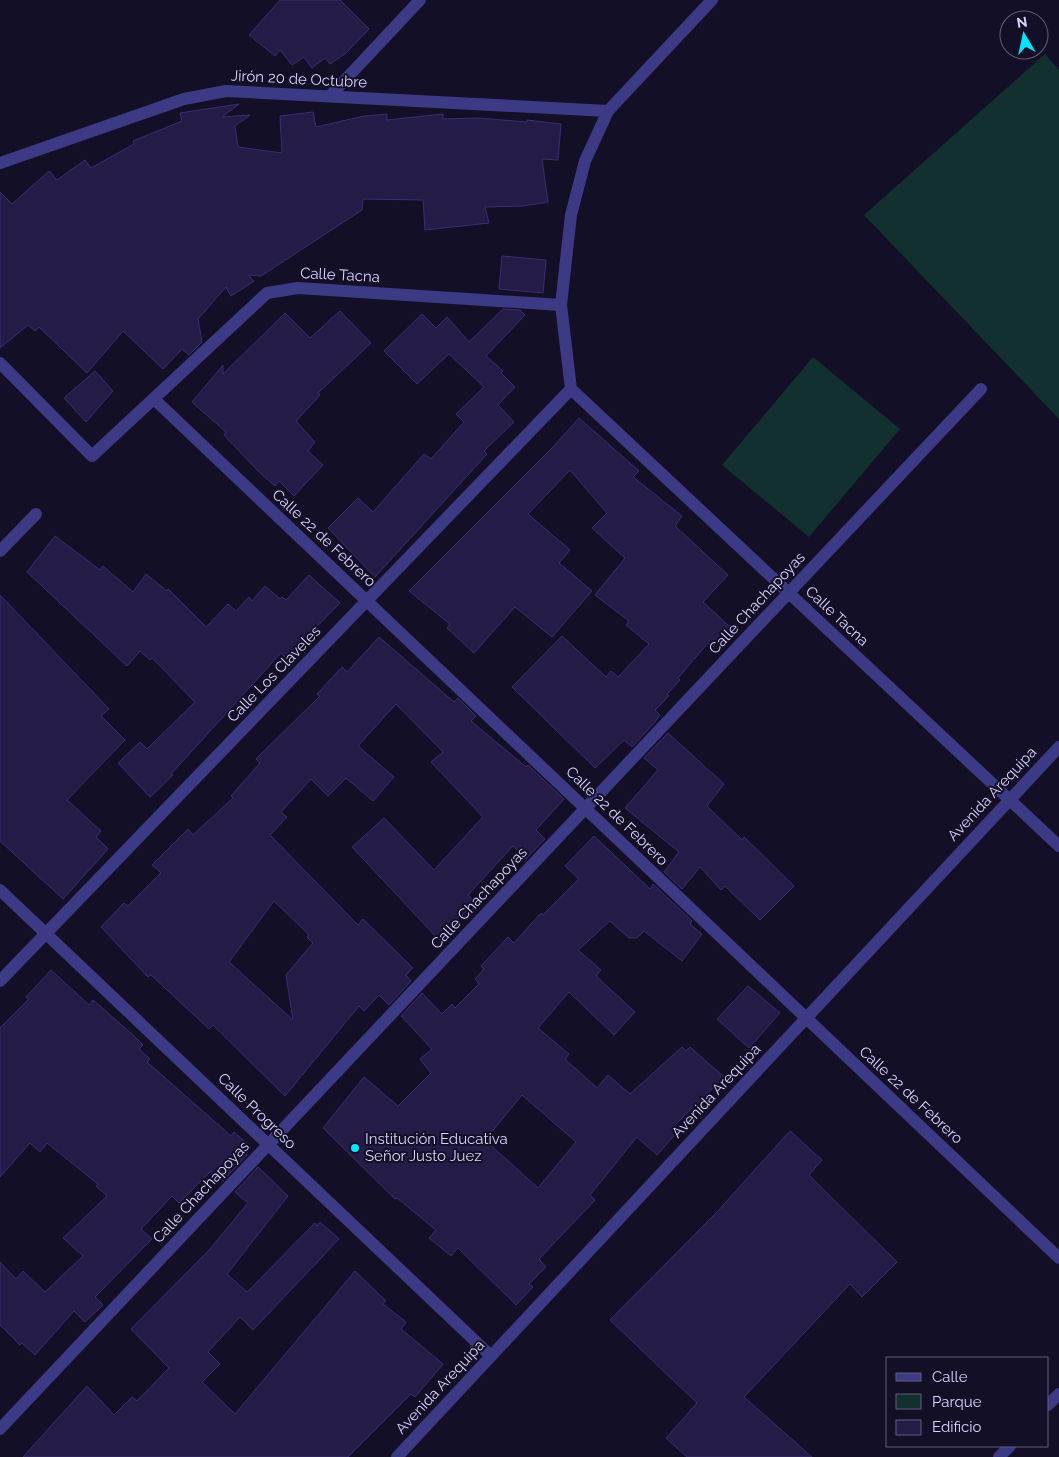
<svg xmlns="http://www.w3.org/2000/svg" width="1059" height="1457" viewBox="0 0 1059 1457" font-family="Raleway,sans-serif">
  <rect width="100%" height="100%" fill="#130f26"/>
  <!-- green -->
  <path fill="#12302f" d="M1045,54l14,16v349l-195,-204z
    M813,357l87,72 -91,108 -87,-72z"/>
  <!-- building -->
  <path fill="#241b47" stroke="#3b2d73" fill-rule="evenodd" d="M280,0h60l29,29 -23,24 -16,11 -5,-6 -13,10 -8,-11 -12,8 -12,-15 -5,6 -26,-21z
    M239,104l-17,13 28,-2 -15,11 3,21 44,6 -2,-37 33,-4 3,15 48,-11 23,-2v6l56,-6v5l35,-1 49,4v-2l34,4 -3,36 -16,-1 6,43 -25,4 -38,1 4,16 -64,7 -2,-30 -60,-1 -1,11 -101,66 -13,-1 6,6 -23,15 -5,-9 -28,32 4,23 -13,13 -7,-6 -19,20 -40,-38 -36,42 -48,-46 -4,4 -7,-6 -28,23v-156l12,12 37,-33 8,9 28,-20 6,8 43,-24 -1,-3 49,-20 -2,-8z
    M502,256l44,4 -3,33 -44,-4z
    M503,309l17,1 5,5 -39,41 17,15 -2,2 14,14 -17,18 16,17 -30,29 3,3 -112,123 -47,-49 30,-30 15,14 51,-58 7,5 33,-37 -8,-8 28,-27 -35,-33 -32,30 -33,-33 38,-37 14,14 11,-11 22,25z
    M340,311l31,32 -53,50 2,2 -24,26 19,21 -7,9 15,14 -29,31 -15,-15 -4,5 -17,-15 -34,-36 2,-3 -34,-30 31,-37v9l62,-61 25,25z
    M95,371l18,20 -27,31 -22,-24z
    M579,418l60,53 -6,6 49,39 -7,10 53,49 -25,27 28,26 -18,19 -5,-4 -30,35 2,2 -13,14 2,2 -14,14 5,5 -5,7 -23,25 -8,-7 -29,28 -83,-81 50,-51 44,41 5,-6 7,6 31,-33 -23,-19 3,-4 -34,-26 30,-37 -33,-30 15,-15 -37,-43 -42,44 42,36 -11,13 33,28 -40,46 -37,-30 -41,46 -27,-25 3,-4 -41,-33 144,-144z
    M55,536l45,34 3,-4 30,26 13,-18 21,17 1,-2 38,38 22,-23 8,7 13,-14 3,4 13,-15 15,13 2,-2 4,3 23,-25 31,28 -54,55 -5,-5 -110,121 2,1 -23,22 -32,-34 22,-21 7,7 48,-47 -43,-44 -2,2 -10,-9 -13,15 -100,-94z
    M0,595l109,114 -8,7 24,24 -58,60 34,31 -5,6 12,12 -45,50 -63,-58z
    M379,637l75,65 4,-4 18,18 -5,5 55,46 2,-2 36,34 -28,31 9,9 -19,20 -13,-13 -45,49 7,7 -36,38 -87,-93 32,-29 50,52 49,-53 -52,-55 12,-10 -47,-48 -38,42 36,31 -21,24 -27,-23 -18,18 -17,-17 -30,33 6,5 -17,18 88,90 5,-6 50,49 -7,7 5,6 -22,24 -10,-10 -15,16 -5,-5 -74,90 -72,-71 -4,4 -58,-54 -3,2 -47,-50 23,-24 4,3 33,-33 -9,-8 36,-36 5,6 40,-37 -2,-2 29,-33 -4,-4 64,-63 -3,-2 25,-27 5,5zM274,901l35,34 -2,2 6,6 -27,32 7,45 -64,-58z
    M668,733l56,51 -17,22 35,34 2,-3 50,49 -34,34 -35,-34 -4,4 -21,-23 -18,22 -18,-17 15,-20 -54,-44 33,-38 -14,-12z
    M594,836l56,53 3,-5 39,37 -2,3 12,10 -20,27 -38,-30 -7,7h-8l-19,-17 -32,29 23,20 -5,6 39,36 -21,23 -45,-43 -31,36 31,26 -4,5 32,29 11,-13 22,19 52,-47 4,4 4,-4 34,30 -50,49 5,4 -22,25 -20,-18 -47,58 5,5 -56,59 7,8 -17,17 4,3 -17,18 -58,-57 -7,8 -22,-18 7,-8 -39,-32 -2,1 -72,-71 41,-51 34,29 33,-33 -11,-14 12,-10 -31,-33 21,-23 20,21 10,-10 3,4 24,-24 -4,-5 9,-10 -3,-3 27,-29 6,6 27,-30 2,2 36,-36 -14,-13zM522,1095l54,47 -38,46 -53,-48z
    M51,970l38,35 4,-5 40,35 10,10 -4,4 11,10 -3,3 84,74 3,-4 17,15 -5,7 1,1 -24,26 -12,-10 -32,32 -7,-7 -31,33 11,10 -57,58 8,8 -18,17 -11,-11 -39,44 -13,-12 -2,2 -20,-20v-63l16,17 7,-8 22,21 38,-36 -20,-18 44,-42 -11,-10 2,-2 -51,-41 -7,9 -10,-9 -30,34v-149l29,-29 -3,-2z
    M748,986l32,27 -31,35 -32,-29z
    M790,1131l32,29 -13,15 88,87 -35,35 -12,-13 -106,113 68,60h-125l-21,-19 31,-35 -87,-83 106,-107z
    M258,1167l30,29 -61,78 20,18 68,-69 2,3 3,-4 19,17 -86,91 -13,-13 -32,35 12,12 -18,18 33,32 120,-143 31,30 -3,3 23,18 -5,7 42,35 -28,33 -4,-3 -63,63h-325l64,-71 27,29 18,-18 5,4 32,-33 -38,-39 79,-80 38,-46 -13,-11z"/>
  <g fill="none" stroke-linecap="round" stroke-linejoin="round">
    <!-- minor -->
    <path stroke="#3d3a85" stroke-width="12" d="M330,96l90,-96
      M0,163l184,-64 42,-8 382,20
      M0,363l92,93 175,-163 31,-5 263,17
      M571,389l488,457
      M571,389l-10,-84 10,-90 14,-54 23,-50 104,-111
      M154,399l905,859
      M0,551l36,-37
      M0,890l491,466
      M0,981l571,-592
      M1048,1405l11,-11
      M0,1429l981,-1040
      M397,1457l662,-710
      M999,1457l11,-11"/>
  </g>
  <!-- markers -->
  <circle fill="#00e5ff" stroke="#130f26" stroke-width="2" cx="355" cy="1148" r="5"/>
  <g text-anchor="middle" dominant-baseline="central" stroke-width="4" stroke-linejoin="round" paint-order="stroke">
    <!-- street labels -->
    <g font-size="15" fill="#d9d4ff" stroke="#130f26">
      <text transform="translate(299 79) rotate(3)">Jirón 20 de Octubre</text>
      <text transform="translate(340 275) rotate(3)">Calle Tacna</text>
      <text transform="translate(324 538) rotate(43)">Calle 22 de Febrero</text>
      <text transform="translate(757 603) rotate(-47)">Calle Chachapoyas</text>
      <text transform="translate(837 616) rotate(43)">Calle Tacna</text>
      <text transform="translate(274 674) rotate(-46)">Calle Los Claveles</text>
      <text transform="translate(992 794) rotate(-47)">Avenida Arequipa</text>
      <text transform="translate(617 816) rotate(44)">Calle 22 de Febrero</text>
      <text transform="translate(479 898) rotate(-47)">Calle Chachapoyas</text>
      <text transform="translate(716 1091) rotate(-47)">Avenida Arequipa</text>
      <text transform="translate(911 1095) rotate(43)">Calle 22 de Febrero</text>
      <text transform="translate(257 1111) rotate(44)">Calle Progreso</text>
      <text transform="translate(201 1192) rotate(-47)">Calle Chachapoyas</text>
      <text transform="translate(440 1387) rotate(-47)">Avenida Arequipa</text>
    </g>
    <!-- poi labels -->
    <g font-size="15" fill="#d9d4ff" stroke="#130f26" text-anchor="start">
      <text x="365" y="1139">Institución Educativa<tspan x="365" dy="17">Señor Justo Juez</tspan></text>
    </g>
  </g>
  <!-- legend -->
  <rect x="886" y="1357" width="162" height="90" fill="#130f26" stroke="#625e7d"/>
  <rect x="896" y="1373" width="25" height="8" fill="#3d3a85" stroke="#625e7d"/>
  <text x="932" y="1382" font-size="15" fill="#d9d4ff">Calle</text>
  <rect x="896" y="1394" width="25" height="15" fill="#12302f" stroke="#625e7d"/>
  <text x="932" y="1407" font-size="15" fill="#d9d4ff">Parque</text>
  <rect x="896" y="1420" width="25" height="15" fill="#241b47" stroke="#625e7d"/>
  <text x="932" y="1432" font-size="15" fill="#d9d4ff">Edificio</text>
  <!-- north arrow -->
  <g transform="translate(1024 35) rotate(351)"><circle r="24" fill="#130f26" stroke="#625e7d"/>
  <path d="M0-4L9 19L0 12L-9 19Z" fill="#00e5ff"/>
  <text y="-8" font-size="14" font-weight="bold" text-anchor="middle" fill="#d9d4ff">N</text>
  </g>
</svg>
